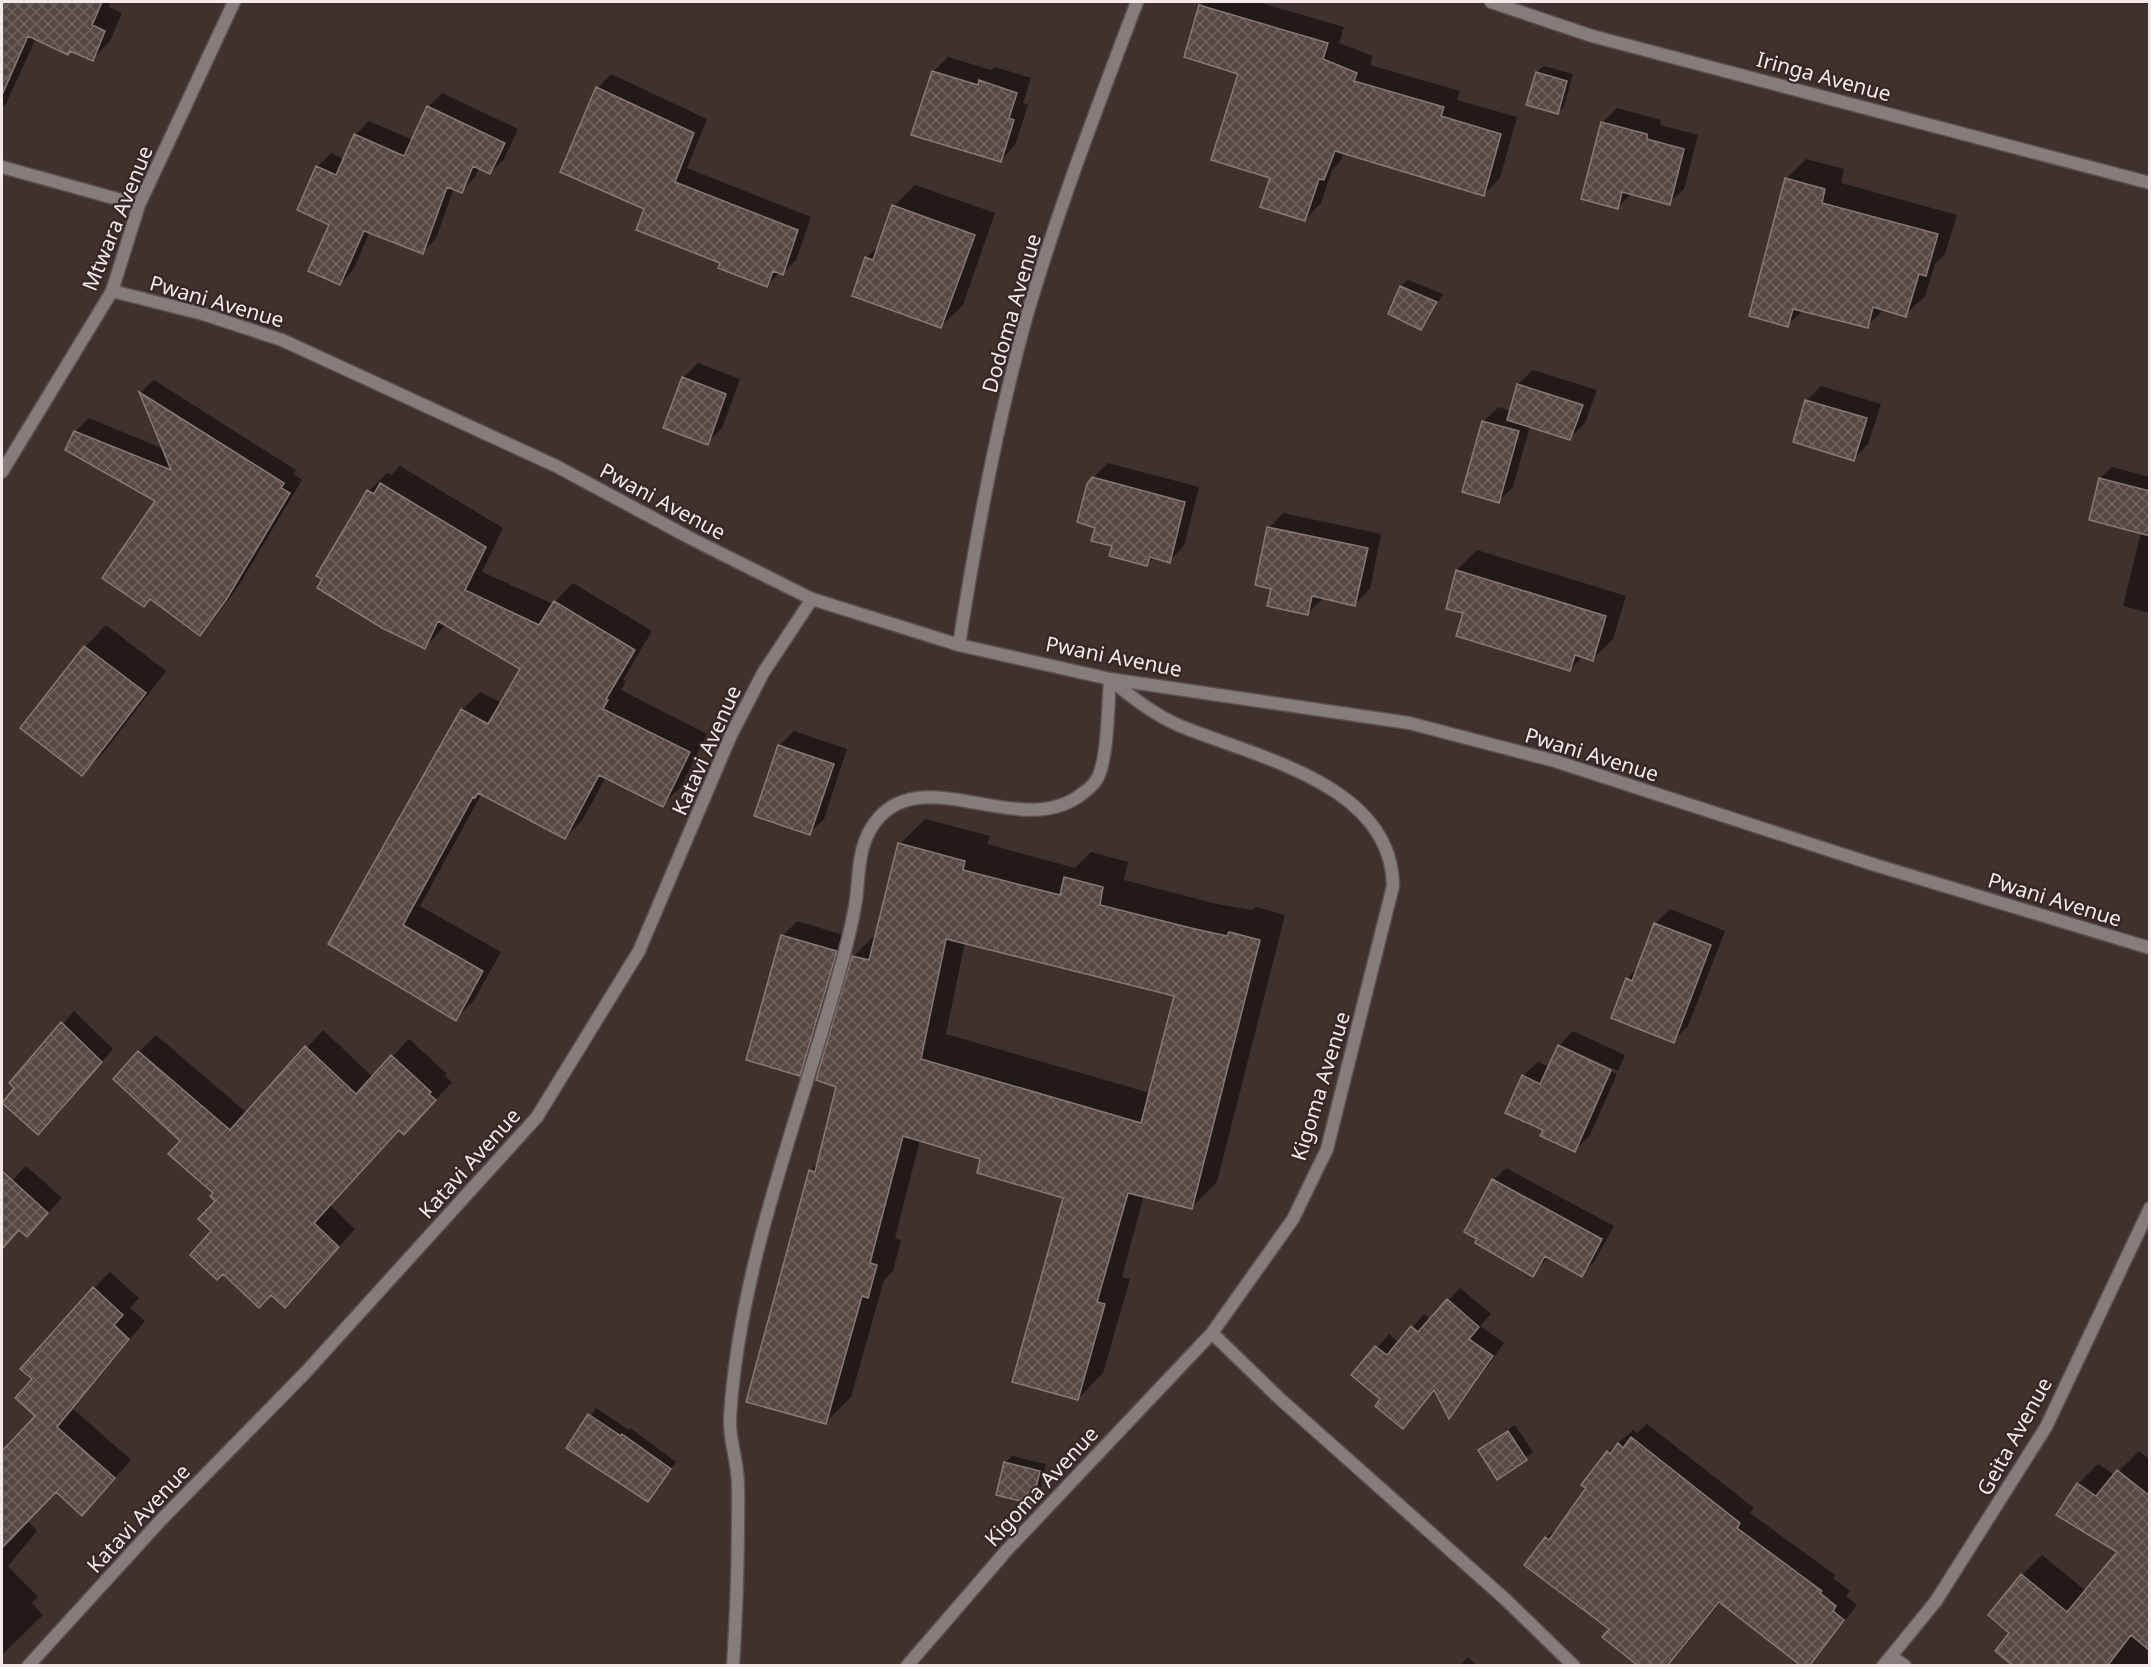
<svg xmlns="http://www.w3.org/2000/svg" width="2151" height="1667" viewBox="0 0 2151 1667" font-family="'Noto Sans',sans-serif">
  <defs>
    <pattern id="building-cross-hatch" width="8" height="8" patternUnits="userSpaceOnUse" patternTransform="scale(1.5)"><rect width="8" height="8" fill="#564844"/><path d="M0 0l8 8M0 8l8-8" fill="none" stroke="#6f635f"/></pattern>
  </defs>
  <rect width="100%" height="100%" fill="#3f312e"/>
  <!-- shadow -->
  <path fill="#0007" fill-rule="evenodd" d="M2,2h109l-2,5 13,6 -12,28 -17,18 -57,-21 -30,66 -4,4z
    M1205,2h53l86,25 -5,16 34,13 -3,9 90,26 -3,9 60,17 -17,61 -16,16 -140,-42 -4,10 -8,8 -11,33 -16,17 -33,-43 -32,-104 -39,-67z
    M948,57l43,13 4,-3 36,11 -8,25 5,2 -13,40 -14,15 -68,-88z
    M1544,66l29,8 -9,32 -7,7 -20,-41z
    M611,74l96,45 -20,49 124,49 -15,43 -13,13 -3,-1 -13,13 -45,-23 -76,-54 -84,-37 36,-83z
    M442,93l76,36 -14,30 -14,14 -11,-5 -4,9 -13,14 -8,-3 -18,50 -13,14 -53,-20 -17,38 -13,14 -9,-60 -14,-57 14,-14 14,7 10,-25 14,-14 44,19 15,-33z
    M1617,108l44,12 -1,5 38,10 -14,54 -15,14 -37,-10 -14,14 -16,-84z
    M1806,159l38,10 -3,14 116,32 -12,39 -10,10 -10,32 -20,19 -21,-6 -17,17 -64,-16 -15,15 -2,-146z
    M915,185l80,28 -32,92 -22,21 -75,-68 15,-14 13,-38z
    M1408,280l35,14 -15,27 -7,7 -20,-42z
    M698,363l42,16 -18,49 -15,15 -24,-65z
    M1533,370l64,20 -12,33 -15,15 -40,-12 -17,61 -14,14 -16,-79 15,-15 13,4 7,-27z
    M154,380l142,90 -3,4 9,6 -63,105 -26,36 -13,13 -49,-36 -7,7 14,-105 -83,-68 14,-14 75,31 -23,-57z
    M1821,386l60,18 -13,40 -14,15 -48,-58z
    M1108,463l91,24 -15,59 -15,15 -14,-4 -8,7 -33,-19 -17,-19 -4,-48z
    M400,466l103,62 -21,44 71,32 20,-21 79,48 -29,49 3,1 -5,9 86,44 -26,53 -19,18 -56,-28 -23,42 -18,19 -83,-45 -62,113 81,46 -27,48 -18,19 -126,-76 132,-233 18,-18 22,11 20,-35 -76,-44 -21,23 -56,-156 18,-18 4,2z
    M2112,467l38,10v136l-27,-7 18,-74 -41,-54z
    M1283,513l98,21 -11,55 -15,15 -32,-6 -15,15 -35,-26 -4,-59z
    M1477,550l149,46 -13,43 -20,20 -10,-3 -13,14 -105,-58 -8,-42z
    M106,625l60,46 -62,81 -22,22 3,-127z
    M794,731l53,18 -23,70 -15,14 -30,-87z
    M925,819l65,17 -3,8 88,24 16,-16 37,10 -4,18 93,24 35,6 4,-3 29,8 -68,267 -26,26 -47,-13 -22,82 8,2 -27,94 -25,26 -14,-202 -82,-39 -62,-18 -25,98 6,2 -8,31 -9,9 -33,117 -25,25 -16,-251 9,-9 19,-77 -21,-6 37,-123 23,-23 23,-89zM965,942l210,53 -25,98 -204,-59z
    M1670,909l55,22 -37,95 -15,15 -46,-62 11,-11 17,-44z
    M797,921l53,16 -36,123 -15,14 -16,-138z
    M74,1011l39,38 -63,72 -39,-38z
    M323,1030l50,47 36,-38 38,35 -2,2 7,6 -31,34 -22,13 -69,76 25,24 -53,59 -89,-57 2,-38 -33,-52 -43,-89 17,-17 91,78z
    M1573,1031l52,24 -7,16 -55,-25v3l54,25 -27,61 -15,15 -30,-20 -22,-54 15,-14 11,5 10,-21z
    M26,1166l36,32 -21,23 -21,8 -18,19v-57z
    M1506,1168l108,58 -20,36 -13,13 -32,-19 -16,19 -39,-95z
    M110,1272l29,26 -9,10 15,13 -72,88 58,51 -49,54 -26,-24 -29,30 10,11 -29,35 30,31 -6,6 11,12 -40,39 -1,-201 35,-37 -3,-37 60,-91z
    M1460,1288l31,26 -11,12 24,17 -43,61 -12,12 -14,-26 -32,37 -21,-28 -29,-24 36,-41 10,9 25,-29 7,6z
    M596,1408l33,22 1,-2 46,34 -28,38 -79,-52z
    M1647,1424l107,84 -4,5 85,62 -2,3 17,13 -4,5 11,9 -47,61h-7l-82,-64 -52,64h-30l-35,-29 7,-9 -65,-90 16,-14 26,-36 -4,-3 24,-33 25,-22 4,3z
    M1515,1425l18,27 -35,26 -18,-28z
    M2139,1451l11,9v206h-135l-18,-15 14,-18 11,-58 20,-20 45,37 32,-40 -41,-68 20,-20 17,11z
    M1012,1456l34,8 -7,31 -7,7 -27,-39z
    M1468,1657l9,9h-17z"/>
  <!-- building -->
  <path fill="url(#building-cross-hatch)" stroke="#887975" stroke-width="1.5" fill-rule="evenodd" d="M2,2h100l-10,23 13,6 -12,30 -23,-10 -2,4 -40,-19 -26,59z
    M1199,5l129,38 -5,16 34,14 -3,8 90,26 -3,9 60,18 -17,62 -149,-45 -11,29 -5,-1 -14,42 -45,-14 10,-29 -59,-18 27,-86 -54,-17z
    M932,71l46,14 1,-5 38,13 -8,25 5,2 -13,42 -90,-27z
    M1536,72l31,9 -9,33 -32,-9z
    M596,87l98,46 -19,49 123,48 -15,45 -10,-4 -6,16 -49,-19 2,-5 -84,-33 8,-21 -84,-37z
    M427,106l78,37 -15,31 -17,-8 -11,27 -15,-6 -24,67 -59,-23 -24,54 -32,-14 21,-46 -32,-15 19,-44 20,9 18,-41 50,22z
    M1601,122l46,12v5l37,10 -14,56 -48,-13 -4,17 -37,-10z
    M1785,178l40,11 -3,14 116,31 -12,42 -7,-2 -13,43 -33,-10 -5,21 -75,-19 -5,18 -39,-11z
    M892,205l83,30 -34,93 -89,-32 13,-39 8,3z
    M1400,286l37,16 -16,28 -33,-16z
    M682,377l44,17 -18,51 -45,-17z
    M1517,384l66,21 -13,35 -63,-20z
    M139,392l145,91 -3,5 9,5 -64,107 -26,36 -50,-37 -6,8 -42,-29 53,-77 -90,-51 9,-19 97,39z
    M1805,400l62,18 -13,43 -61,-19z
    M1482,421l37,10 -20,72 -37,-11z
    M1092,477l93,25 -15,61 -20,-6 -3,9 -38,-10 3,-10 -21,-5 4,-13 -18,-6 10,-38z
    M2099,478l51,13v45l-61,-16z
    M380,483l106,64 -21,43 74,35 15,-24 81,49 -29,49 2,1 -5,9 87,43 -27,55 -64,-32 -34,64 -87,-46 -3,5 -2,-1 -70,128 80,46 -27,50 -128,-77 133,-235 27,15 32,-55 -82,-48 -13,28 -43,-21 -65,-40 5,-9 -6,-3 43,-72 8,-14 7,4z
    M1267,527l101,21 -13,58 -43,-10 -4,19 -41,-9 4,-17 -16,-4z
    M1456,570l150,46 -13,45 -18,-6 -5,16 -114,-35 7,-23 -17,-4z
    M84,646l62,47 -64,83 -62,-48z
    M778,745l56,19 -24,71 -56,-19z
    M898,843l67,18 -2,9 97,25 4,-18 39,10 -3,18 91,23 36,8 2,-4 31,8 -68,269 -64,-16 -31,109 8,2 -27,96 -66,-18 51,-184 -86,-25 3,-14 -77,-23 -33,127 7,2 -9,33 -6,-2 -36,128 -80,-22 63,-232 6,2 21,-85 -20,-7 36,-124 17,4zM946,939l228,57 -33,127 -220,-64z
    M1654,923l57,22 -37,98 -63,-25 15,-40 6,3z
    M781,935l56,16 -37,125 -54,-16z
    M61,1022l41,40 -64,73 -36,-32 12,-15 -5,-5z
    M1558,1045l53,25 -36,82 -35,-16 3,-6 -38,-17 17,-38 18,9z
    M305,1046l51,48 35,-39 40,37 -2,2 7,6 -32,35 -5,-5 -85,93 25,24 -54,61 -14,-13 -12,13 -36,-34 -6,6 -27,-25 21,-24 -13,-12 17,-18 -5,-5 3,-3 -45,-39 12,-13 -67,-62 25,-28 92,79z
    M2,1171l46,42 -21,24 -8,-7 -17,19z
    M1492,1179l110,60 -20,38 -37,-21 -12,21 -58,-34 2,-4 -13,-7z
    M93,1287l30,28 -9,10 15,14 -72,88 58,51 -33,38 -26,-24 -54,56v-97l33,-35 -20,-18 17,-19 -12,-10z
    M1447,1299l32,28 -10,12 24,17 -44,63 -15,-29 -31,39 -28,-23 5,-7 -29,-24 24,-29 12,9 24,-29 7,6z
    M588,1414l33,22 1,-2 49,35 -23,33 -82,-54z
    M1508,1431l19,29 -30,20 -19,-30z
    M1631,1437l109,86 -3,5 85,63 -2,2 16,13 -3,5 11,9 -34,45h-10l-81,-63 -51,63h-31l-35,-28 7,-8 -85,-64 21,-28 4,3 37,-52 -5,-3 26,-34 3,3 8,-11 5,5z
    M1004,1462l36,9 -8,33 -36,-9z
    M2117,1470l33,26v155l-19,-16 -23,30h-96l-17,-14 14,-18 -21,-18 33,-41 46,38 50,-60 -61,-37 21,-32 19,13z"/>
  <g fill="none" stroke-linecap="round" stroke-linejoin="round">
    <!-- lane casing -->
    <g stroke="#5c4f4c" stroke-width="15">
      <path id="lane" d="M733,1666c3,-49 5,-97 5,-146 0,-16 1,-33 -1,-48 -2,-19 -8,-35 -7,-54 9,-150 68,-298 108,-441 7,-25 14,-51 18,-77 3,-24 2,-49 14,-70 45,-78 150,15 213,-37 6,-4 13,-11 16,-18 9,-23 9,-70 11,-96"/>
    </g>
    <!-- street casing -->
    <g stroke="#5c4f4c" stroke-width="15">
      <path id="street" d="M1491,2l101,34 558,147
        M2,167l137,38
        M112,291l91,23 79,26 274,126 136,73 120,60 147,46 151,34 299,44 146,38 317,103 278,84
        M2,472l110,-181 27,-86 95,-203
        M959,645c17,-110 38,-223 68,-330 31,-106 71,-210 110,-313
        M1212,1333l67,65 226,201 69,67
        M1892,1657l13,9
        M28,1666l134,-147 143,-146 232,-256 102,-166 92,-216 32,-62 49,-74
        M907,1666l100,-116 205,-217 81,-114 34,-70 66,-263c-1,-103 -139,-129 -215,-161 -25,-11 -47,-28 -68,-46
        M1883,1666l53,-65 110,-174 104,-219"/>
    </g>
    <!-- lane -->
    <use href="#lane" stroke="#847d7b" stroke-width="12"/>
    <!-- street -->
    <use href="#street" stroke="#847d7b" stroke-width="12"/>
  </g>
  <g text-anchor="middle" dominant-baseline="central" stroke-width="4.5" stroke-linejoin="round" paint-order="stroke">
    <!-- street labels -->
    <g font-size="21" fill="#f4ebe9" stroke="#342724">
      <text transform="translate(1824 76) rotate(15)">Iringa Avenue</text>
      <text transform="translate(117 218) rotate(-68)">Mtwara Avenue</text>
      <text transform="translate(217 301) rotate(16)">Pwani Avenue</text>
      <text transform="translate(1011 313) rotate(-74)">Dodoma Avenue</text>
      <text transform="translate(663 501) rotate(28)">Pwani Avenue</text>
      <text transform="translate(1114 656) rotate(11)">Pwani Avenue</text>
      <text transform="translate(706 750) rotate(-66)">Katavi Avenue</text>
      <text transform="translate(1592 754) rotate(17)">Pwani Avenue</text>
      <text transform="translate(2055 899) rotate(17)">Pwani Avenue</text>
      <text transform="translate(1320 1086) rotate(-73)">Kigoma Avenue</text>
      <text transform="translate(469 1163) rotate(-48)">Katavi Avenue</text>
      <text transform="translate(2014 1436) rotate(-61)">Geita Avenue</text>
      <text transform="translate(1041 1486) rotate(-47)">Kigoma Avenue</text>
      <text transform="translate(138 1518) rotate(-47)">Katavi Avenue</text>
    </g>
  </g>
  <!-- border -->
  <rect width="2151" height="1667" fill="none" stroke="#f4ebe9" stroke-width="6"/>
</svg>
